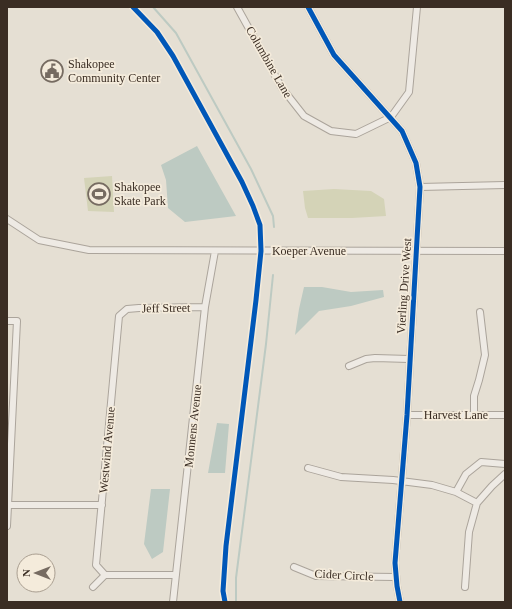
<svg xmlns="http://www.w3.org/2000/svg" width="512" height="609" viewBox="0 0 512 609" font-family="Georgia,serif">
  <rect width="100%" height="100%" fill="#e5dfd3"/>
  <!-- green -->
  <path fill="#d4d3b7" d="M112,176l2,36 -26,-1 -4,-33z
    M334,189l37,2 13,8 2,17 -34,2h-44l-3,-10 -2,-17z"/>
  <!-- water -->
  <path fill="#bdcac2" d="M197,146l39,70 -51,6 -17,-14 -2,-28 -5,-15z
    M304,287h18l29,5 32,-2 1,7 -33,9 -32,5 -24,24 4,-26z
    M217,423l12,1 -4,49h-17z
    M151,489h19l-7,63 -11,7 -8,-15z"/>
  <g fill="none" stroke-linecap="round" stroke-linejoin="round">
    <!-- stream -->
    <path stroke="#bdcac2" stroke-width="2" d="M153,7l23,26 75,136 22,47 1,11
      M236,602v-24l30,-234 7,-69"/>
    <!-- minor casing -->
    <g stroke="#aba49b" stroke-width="8">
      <path id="minor" d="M237,7l45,81 22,28 27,15 25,3 35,-17 18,-25 8,-85
        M308,7l26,48 68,76 14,32 4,24 -13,228 -12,148 2,23 3,16
        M420,187l85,-2
        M7,219l32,21 50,10 416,1
        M7,321h10l-10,205
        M349,366l17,-7 9,-1 34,1
        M407,415h98
        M474,415v-19l5,-16 6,-25 -5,-43
        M308,468l33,9 52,3 39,5 24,7 21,11
        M456,492l10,-18 15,-12 24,2
        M7,505h95
        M294,567l22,9 80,1
        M105,575h71
        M93,587l12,-12 -9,-10 23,-249 8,-7 12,-1 66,-1
        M465,587l4,-55 8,-29 15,-17 13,-12
        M173,602l32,-295 10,-56"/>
    </g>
    <!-- minor -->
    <use href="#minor" stroke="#eeeae4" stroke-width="6"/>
    <!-- cycleway casing -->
    <g stroke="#f4ebdb" stroke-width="8">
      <path id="cycleway" d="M133,7l24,25 16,24 69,126 11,24 7,19 1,26 -5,49 -30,246 -3,45 2,11
        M308,7l26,48 68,76 14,32 4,24 -13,228 -12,148 2,23 3,16"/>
    </g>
    <!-- cycleway -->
    <use href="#cycleway" stroke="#0057b8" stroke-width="5"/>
  </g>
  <!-- icons -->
  <defs>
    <g id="civic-ring" transform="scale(1.15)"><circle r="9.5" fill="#f4ebdb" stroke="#766b61" stroke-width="1.5"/><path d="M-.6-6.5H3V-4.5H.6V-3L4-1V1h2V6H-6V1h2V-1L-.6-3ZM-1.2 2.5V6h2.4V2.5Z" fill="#766b61"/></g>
    <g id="stadium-ring" transform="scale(1.15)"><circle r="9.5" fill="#f4ebdb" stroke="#766b61" stroke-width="1.5"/><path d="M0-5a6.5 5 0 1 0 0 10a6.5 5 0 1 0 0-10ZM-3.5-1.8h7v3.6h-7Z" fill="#766b61"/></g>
  </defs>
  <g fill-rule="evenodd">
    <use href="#civic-ring" x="52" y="71"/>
    <use href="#stadium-ring" x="99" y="194"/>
  </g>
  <g text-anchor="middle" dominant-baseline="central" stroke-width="3.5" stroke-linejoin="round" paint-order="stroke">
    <!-- street labels -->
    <g font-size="12" fill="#3a2d23" stroke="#f4ebdb">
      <text transform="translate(269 62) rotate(60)">Columbine Lane</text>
      <text x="309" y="251">Koeper Avenue</text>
      <text transform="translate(404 286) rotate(-86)">Vierling Drive West</text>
      <text transform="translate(166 308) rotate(-1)">Jeff Street</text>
      <text x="456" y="415">Harvest Lane</text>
      <text transform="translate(193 426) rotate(-84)">Monnens Avenue</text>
      <text transform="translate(107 450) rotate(-85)">Westwind Avenue</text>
      <text transform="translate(344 575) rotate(3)">Cider Circle</text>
    </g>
    <!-- poi labels -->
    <g font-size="12" fill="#3a2d23" stroke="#f4ebdb" text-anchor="start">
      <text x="68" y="64">Shakopee<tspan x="68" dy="14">Community Center</tspan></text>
      <text x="114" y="187">Shakopee<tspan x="114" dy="14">Skate Park</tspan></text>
    </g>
  </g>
  <!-- border -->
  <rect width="512" height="609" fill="none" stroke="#3a2d23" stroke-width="16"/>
  <!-- north arrow -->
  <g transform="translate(36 573) rotate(270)"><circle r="19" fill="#f4ebdb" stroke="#aa9f91"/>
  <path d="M0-3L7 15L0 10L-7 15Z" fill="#766b61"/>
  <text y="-6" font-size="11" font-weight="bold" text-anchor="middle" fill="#3a2d23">N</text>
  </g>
</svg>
